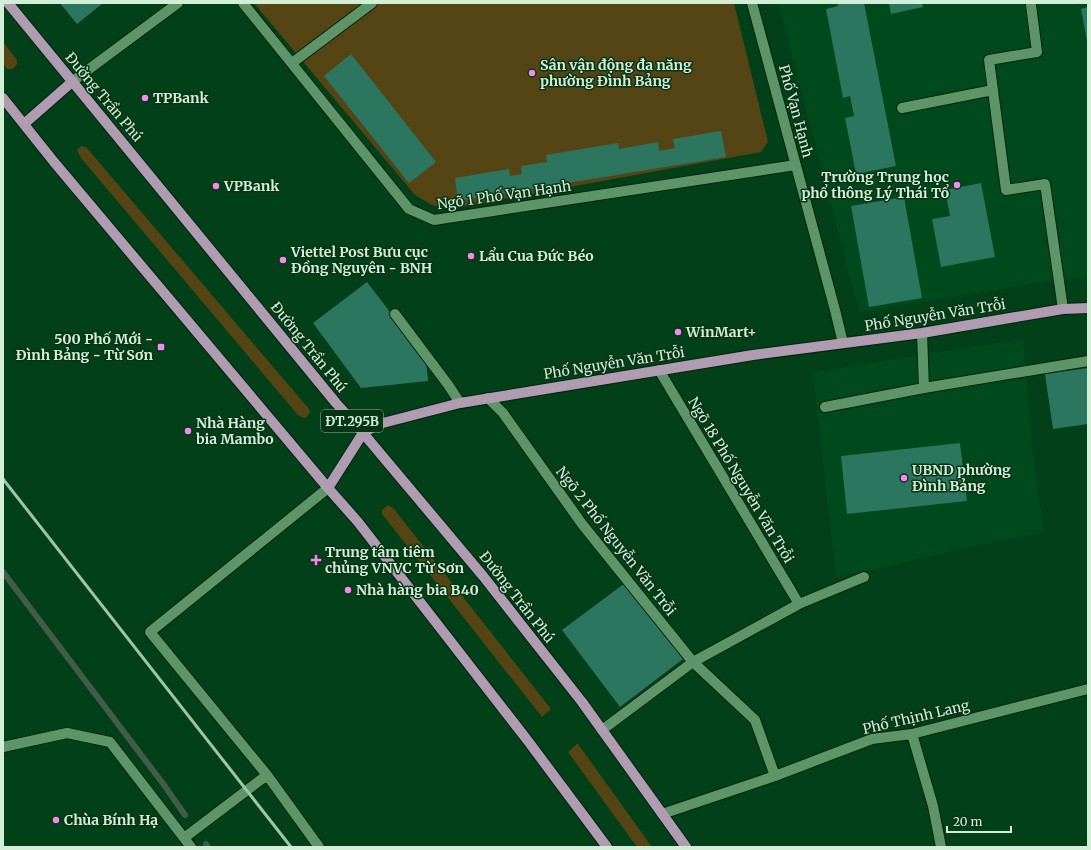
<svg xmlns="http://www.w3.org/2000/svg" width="1091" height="850" viewBox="0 0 1091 850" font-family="Merriweather,serif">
  <rect width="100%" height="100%" fill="#024019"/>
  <!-- built -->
  <path fill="#00491c" d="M778,3h299l1,2 10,-2v274l-32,3 -197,32z
    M1023,339l9,107 12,87 -56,10 -152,35 -23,-206z"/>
  <!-- green -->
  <path fill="#564514" d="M254,3h480l34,139 -7,10 -312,57 -17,-4 -17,-10z
    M3,42l14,18v4l-4,5h-6l-4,-5z
    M81,146l5,1 223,262 1,3 -3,5 -3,1 -6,-3 -217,-257 -4,-8z
    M388,505l6,4 157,200 -9,8 -160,-203v-4z
    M577,744h1l74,103h-15l-69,-95z"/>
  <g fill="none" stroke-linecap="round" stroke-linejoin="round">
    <!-- stream -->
    <path stroke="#425c48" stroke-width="6" d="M3,572l161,213 21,30
      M206,844l2,3"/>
  </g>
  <!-- building -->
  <path fill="#2c7660" d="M60,3h43l-26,21z
    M837,3h27l32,163 -40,8 -11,-56 9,-2 -4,-20 -7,2 -17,-89 12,-3z
    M889,3h33l1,4 -32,7z
    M1088,7v33l-1,1 -6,-32z
    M351,54l85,108 -27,21 -85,-107z
    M721,131l5,26 -268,44 -3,-23 54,-9 1,7 12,-2 -1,-8 26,-4 -1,-7 72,-12 1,6 39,-7 1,9 16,-3 -2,-9z
    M981,183l14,74 -54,10 -9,-48 18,-3 -5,-26z
    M904,197l18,101 -53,9 -18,-101z
    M367,282l59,77 2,22 -67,7 -48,-65z
    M1088,368v56l-35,5 -8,-55z
    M960,443l7,58 -120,13 -6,-58z
    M625,583l58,76 -63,48 -58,-77z"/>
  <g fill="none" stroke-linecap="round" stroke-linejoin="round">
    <!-- minor casing -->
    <g stroke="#05220d" stroke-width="12">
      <path id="minor" d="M243,3l166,206 25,11 362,-55
        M752,3l83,307 8,33
        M1031,5l6,47 -48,8 17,130 39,-6 18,125
        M292,63l80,-60
        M73,81l105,-78
        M902,108l91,-18
        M395,314l54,72 11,17
        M659,370l140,234
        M924,388l164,-27
        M488,398l15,15 79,111 111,138 62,58 20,56
        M825,407l99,-19 -2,-55
        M602,730l91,-68 106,-58 65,-27
        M912,734l21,72 8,41
        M3,747l64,-14 43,9 81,105
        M267,775l52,72
        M662,814l113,-38 97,-37 40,-5 176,-45
        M184,838l83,-63 -117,-143 178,-144"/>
    </g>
    <!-- major casing -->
    <g stroke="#05220d" stroke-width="12">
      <path id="major" d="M8,3l328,400 27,30 120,143 99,126 104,145
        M3,98l51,64 274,326 30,34 170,219 79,106
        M24,124l49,-43
        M328,488l35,-55 16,-9 81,-21 293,-48 169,-22 141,-24 25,-1"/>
    </g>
    <!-- minor -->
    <use href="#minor" stroke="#5d9468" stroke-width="10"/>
    <!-- major -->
    <use href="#major" stroke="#b09cb1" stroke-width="10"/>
    <!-- rail -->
    <path stroke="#9fc4a8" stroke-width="3" d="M3,479l288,368"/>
  </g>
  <!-- markers -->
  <g fill="#f589ee" stroke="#083416" stroke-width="1.5">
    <circle cx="532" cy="73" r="4"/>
    <circle cx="145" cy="98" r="4"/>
    <circle cx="957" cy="185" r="4"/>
    <circle cx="216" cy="186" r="4"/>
    <circle cx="471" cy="256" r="4"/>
    <circle cx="283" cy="260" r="4"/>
    <circle cx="678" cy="332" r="4"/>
    <rect x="157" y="343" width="8" height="8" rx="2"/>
    <circle cx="188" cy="431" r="4"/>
    <circle cx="904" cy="478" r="4"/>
    <path d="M314 554h4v4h4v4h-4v4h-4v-4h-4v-4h4z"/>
    <circle cx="348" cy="590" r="4"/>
    <circle cx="56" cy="820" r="4"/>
  </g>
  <g text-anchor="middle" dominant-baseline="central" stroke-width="3" stroke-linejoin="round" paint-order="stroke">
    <!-- shield labels -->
    <rect fill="#083416" stroke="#95b69c" stroke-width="1" x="321" y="410" width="62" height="22" rx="3"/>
    <g font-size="13" font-weight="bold" fill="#d2eed6">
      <text x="352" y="421">ĐT.295B</text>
    </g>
    <!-- poi labels -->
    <g font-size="14" font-weight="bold" fill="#d2eed6" stroke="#083416" text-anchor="start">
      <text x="540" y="65">Sân vận động đa năng<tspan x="540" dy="16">phường Đình Bảng</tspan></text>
      <text x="153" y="98">TPBank</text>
      <text x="949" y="177" text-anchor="end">Trường Trung học<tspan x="949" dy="16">phổ thông Lý Thái Tổ</tspan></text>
      <text x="224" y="186">VPBank</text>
      <text x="291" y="252">Viettel Post Bưu cục<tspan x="291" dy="16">Đồng Nguyên - BNH</tspan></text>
      <text x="479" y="256">Lẩu Cua Đức Béo</text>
      <text x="686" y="332">WinMart+</text>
      <text x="153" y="339" text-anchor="end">500 Phố Mới -<tspan x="153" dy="16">Đình Bảng - Từ Sơn</tspan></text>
      <text x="196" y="423">Nhà Hàng<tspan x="196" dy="16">bia Mambo</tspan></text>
      <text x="912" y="470">UBND phường<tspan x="912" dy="16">Đình Bảng</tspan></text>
      <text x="325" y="552">Trung tâm tiêm<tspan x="325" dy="16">chủng VNVC Từ Sơn</tspan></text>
      <text x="356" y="590">Nhà hàng bia B40</text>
      <text x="64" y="820">Chùa Bính Hạ</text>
    </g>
    <!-- street labels -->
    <g font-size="14" fill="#d2eed6" stroke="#083416">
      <text transform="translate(104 97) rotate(50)">Đường Trần Phú</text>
      <text transform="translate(796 111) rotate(75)">Phố Vạn Hạnh</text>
      <text transform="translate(504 195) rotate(-8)">Ngõ 1 Phố Vạn Hạnh</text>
      <text transform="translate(935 315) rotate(-9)">Phố Nguyễn Văn Trỗi</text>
      <text transform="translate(309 347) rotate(51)">Đường Trần Phú</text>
      <text transform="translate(614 363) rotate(-9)">Phố Nguyễn Văn Trỗi</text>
      <text transform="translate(741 480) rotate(59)">Ngõ 18 Phố Nguyễn Văn Trỗi</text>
      <text transform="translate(616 541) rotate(52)">Ngõ 2 Phố Nguyễn Văn Trỗi</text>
      <text transform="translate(517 597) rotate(52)">Đường Trần Phú</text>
      <text transform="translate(916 717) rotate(-13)">Phố Thịnh Lang</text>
    </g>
  </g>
  <!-- border -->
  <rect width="1091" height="850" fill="none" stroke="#d2eed6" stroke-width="8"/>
  <!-- scale -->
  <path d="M947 826v6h64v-6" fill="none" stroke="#d2eed6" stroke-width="2"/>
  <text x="953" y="826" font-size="12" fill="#d2eed6" stroke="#083416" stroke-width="3" paint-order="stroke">20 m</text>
</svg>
